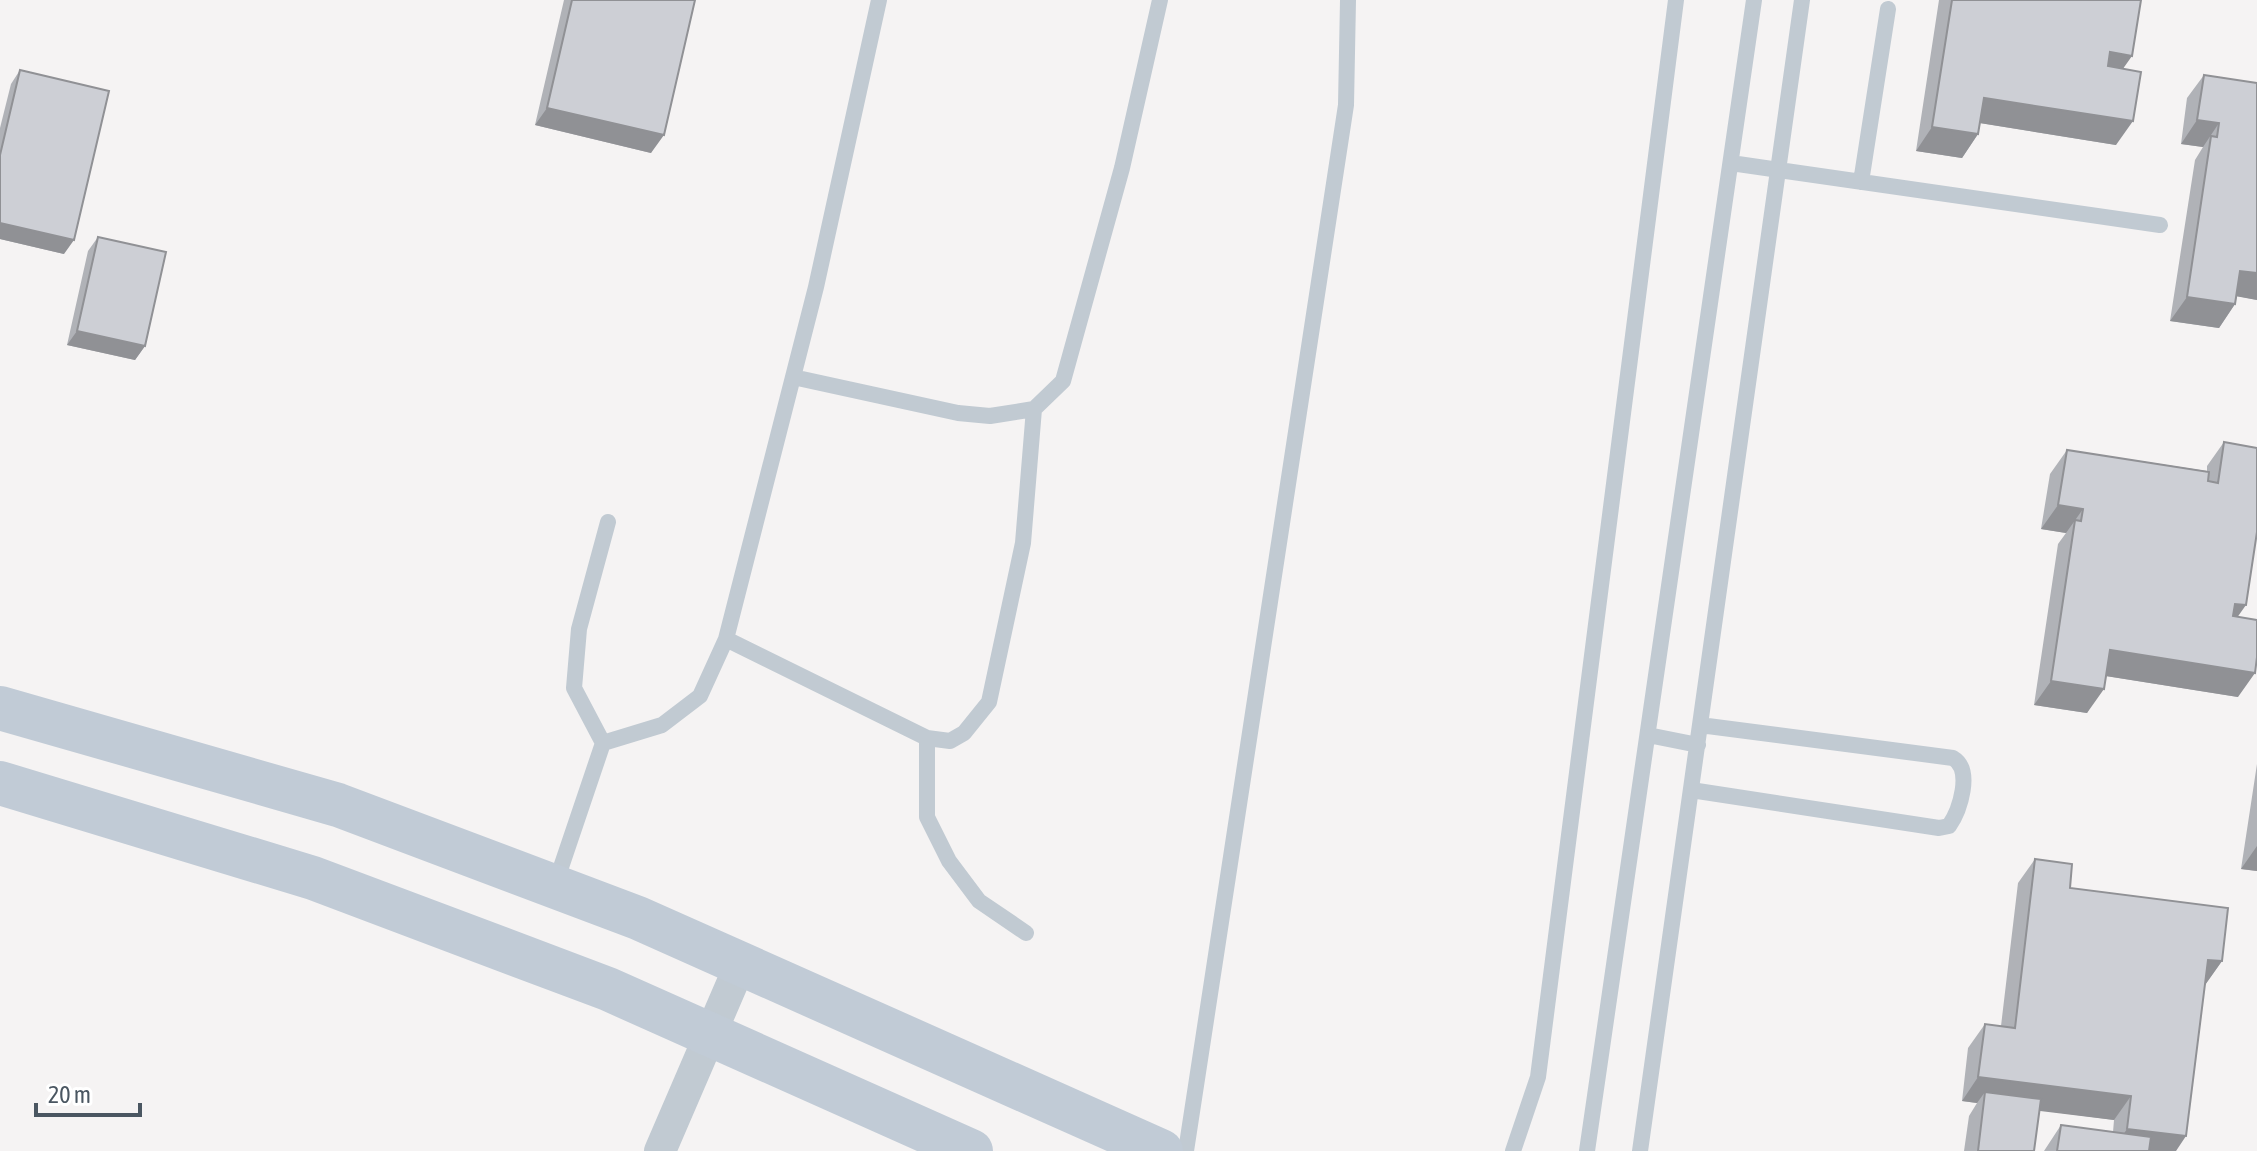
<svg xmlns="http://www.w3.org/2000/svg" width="2257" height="1151" viewBox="0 0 2257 1151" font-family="'Asap Condensed',sans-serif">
  <rect width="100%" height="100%" fill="#f5f3f3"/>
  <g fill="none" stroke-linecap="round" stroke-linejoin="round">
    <!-- service -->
    <path stroke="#c1cad2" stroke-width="16" d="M1731,163l429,62
      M1861,182l27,-173
      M793,377l165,36 32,3 44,-7 29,-28 59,-213 38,-168
      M726,639l201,99 23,3 14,-8 25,-31 34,-159 11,-134
      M1648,735l50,10
      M927,738v79l22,44 30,40 47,32
      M603,743l59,-18 38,-29 26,-57 90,-352 63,-287
      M1691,790l248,38 10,-2c11,-16 24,-56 4,-68l-253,-33
      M555,885l48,-142 -29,-55 5,-59 29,-107
      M1186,1151l160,-1046 2,-105
      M1513,1151l25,-74 138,-1077
      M1587,1151l167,-1151
      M1640,1151l162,-1151"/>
    <!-- minor -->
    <path stroke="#c1cad2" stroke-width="32" d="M660,1151l81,-188"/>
    <!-- secondary -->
    <path stroke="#c1cbd6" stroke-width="44" d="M0,708l338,97 300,113 523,233
      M0,783l313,95 295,111 363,162"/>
  </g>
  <!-- wall -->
  <path fill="#b0b2b7" d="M564,0h131l-44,153 -116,-28z
    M1939,0h202l-18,69 -7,76 -136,-22 -2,11 -16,24 -46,-7z
    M20,70l44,184 -64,-15v-111l11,-44z
    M2204,75l53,8v217l-20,-4 -2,8 -16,24 -49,-7 25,-161 8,-13 -22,-3 6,-46z
    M98,237l47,109 -10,14 -68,-15 21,-94z
    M2224,442l14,175v80l-132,-21 -19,37 -53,-8 24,-161 8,-11 -25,-4 9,-55 17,-24 140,21v-5z
    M2257,764v107l-16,-2z
    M2035,859l35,29 152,73 -17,24 -29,166h-132l17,-26 52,7 1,-12 -75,-10 -5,41h-70l5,-35 8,-13 -15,-2 6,-53 17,-24 16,2 17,-143z"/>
  <!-- shaded-wall -->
  <path fill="#909195" d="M2110,52l22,4 -17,24 -21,-4z
    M1984,98l149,23 -17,24 -149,-24z
    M547,108l117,27 -13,18 -116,-28z
    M2197,120l22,3 -16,24 -22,-3z
    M1932,127l46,7 -16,24 -46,-7z
    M0,223l74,17 -10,14 -64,-15z
    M2240,271l17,2v27l-33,-6z
    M2187,297l48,7 -16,24 -49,-7z
    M77,331l68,15 -10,14 -68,-15z
    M2058,505l25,4 -17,24 -25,-4z
    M2235,604l11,1 -17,24z
    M2110,650l145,23 -17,24 -145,-23z
    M2051,681l53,8 -17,24 -53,-8z
    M2257,846v25l-16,-2z
    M2208,960l14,1 -17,24 -14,-1z
    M1978,1077l153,19 -17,24 -130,-16 1,-12 -8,11 -15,-2z
    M2127,1129l59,7 -10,15h-64z"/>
  <!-- building -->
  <path fill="#cdcfd5" stroke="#909195" stroke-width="2" d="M572,0h123l-31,135 -117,-27z
    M1952,0h189l-9,56 -22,-4 -2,14 33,6 -8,49 -149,-23 -6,36 -46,-7z
    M20,70l89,21 -35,149 -74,-17v-68z
    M2204,75l53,8v190l-17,-2 -5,33 -48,-7 24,-161 6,1 2,-14 -22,-3z
    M98,237l68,15 -21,94 -68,-15z
    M2224,442l33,6v84l-11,73 -11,-1 -2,12 24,4v37l-2,16 -145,-23 -6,39 -53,-8 24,-161 6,1 2,-12 -25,-4 9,-55 142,22 -1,9 10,2z
    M2035,859l37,5 -2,24 158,20 -6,53 -14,-1 -22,176 -59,-7 4,-33 -153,-19 7,-53 30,4z
    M1985,1092l56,7 -7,52h-56z
    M2061,1125l90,12 -2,14h-92z"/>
  <!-- scale -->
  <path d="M36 1103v12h104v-12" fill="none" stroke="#4a5661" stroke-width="4"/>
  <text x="48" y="1103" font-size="24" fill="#4a5661" stroke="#ffffff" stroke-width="6" paint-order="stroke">20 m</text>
</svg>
